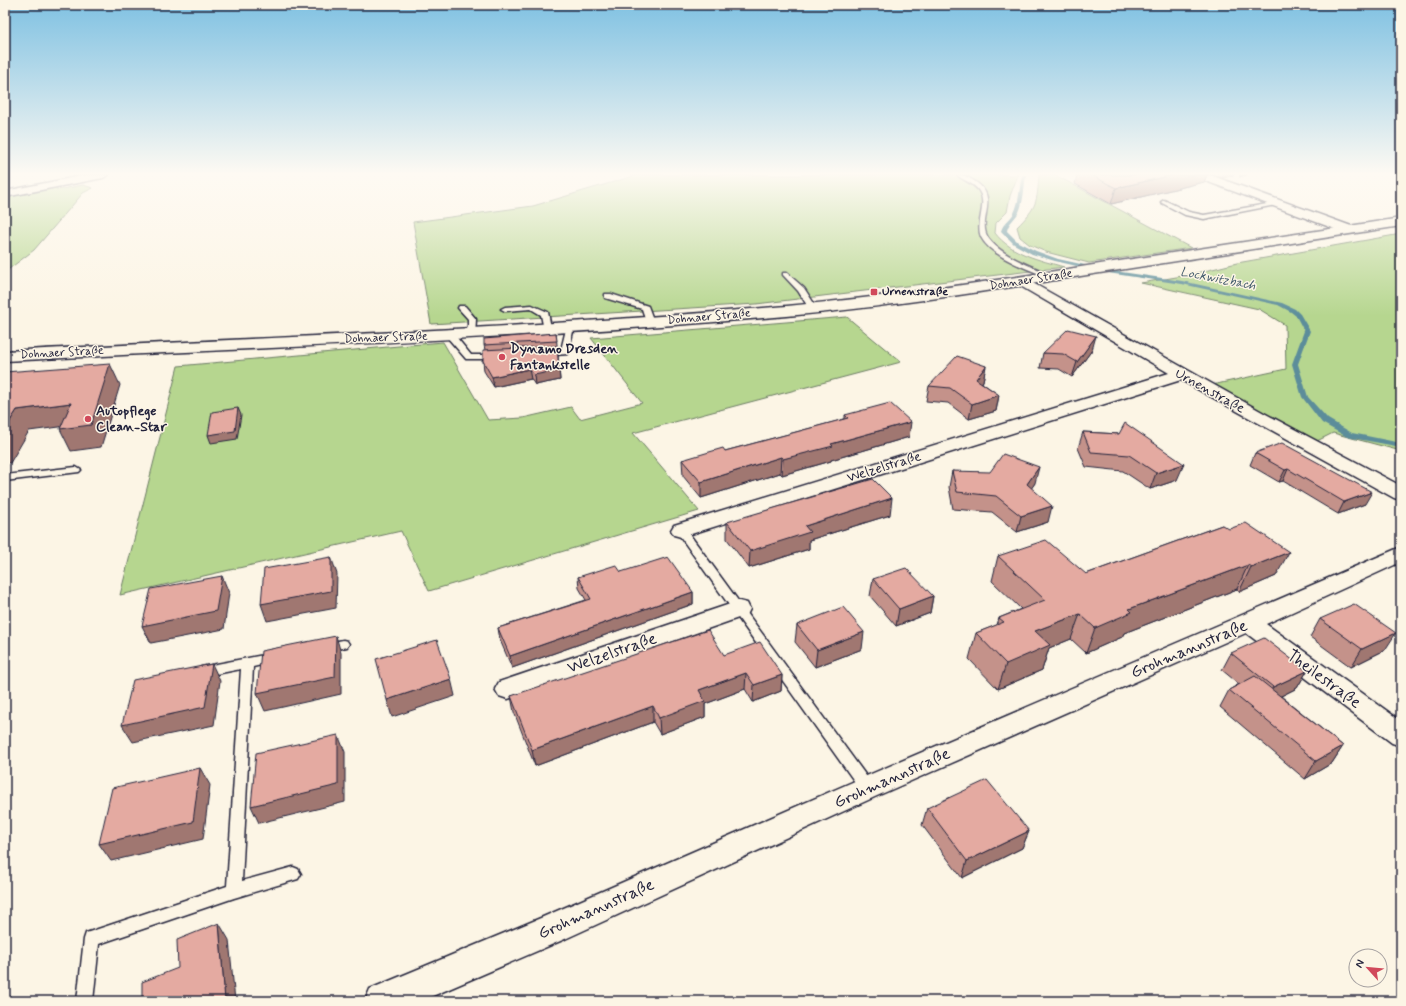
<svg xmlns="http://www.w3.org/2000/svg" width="1406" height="1006" viewBox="0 0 1406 1006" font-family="Mynerve,sans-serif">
  <rect width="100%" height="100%" fill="#fcf5e5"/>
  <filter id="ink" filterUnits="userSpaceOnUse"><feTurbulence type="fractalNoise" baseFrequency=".025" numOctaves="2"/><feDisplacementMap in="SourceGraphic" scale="8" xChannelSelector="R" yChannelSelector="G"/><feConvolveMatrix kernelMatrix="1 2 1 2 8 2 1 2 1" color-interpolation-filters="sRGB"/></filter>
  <g filter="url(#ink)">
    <!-- green -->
    <path fill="#b6d68f" stroke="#6c7c65" d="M637,175h381l-8,21 -3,16 -11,11 -1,10c16,21 45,27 69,34l-308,37 -325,20 -18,-102 120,-16z
      M1039,175h16l136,73 -102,15 -43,-11 -16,-7 -10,-8 -3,-10c20,-20 20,-24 22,-52z
      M83,185l10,3 -10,5 -49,57 -29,22v-75l52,-10v3z
      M1401,234v217l-68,-18 -20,10 -101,-58 74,-16 -1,-44 -26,-16 -118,-26 47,-8 49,-12z
      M847,317l54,45 -268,71 66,78 -270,80 -28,-60 -281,64 58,-229 265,-24 45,78 35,-2 48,-11 9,12 62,-16 -51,-65z"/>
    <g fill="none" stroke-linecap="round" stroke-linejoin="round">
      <!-- stream -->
      <path fill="#5c8d9a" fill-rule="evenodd" d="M1022,175h4c-2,12 -2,26 -7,37 -4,7 -11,11 -12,19l11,11 18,9 22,8 50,11 74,11 100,22 13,6 5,5 10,17 -12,33 10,33 20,22 24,14 49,10v4l-54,-10 -25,-14 -20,-26 -10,-33 12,-33 -8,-15 -5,-4 -13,-7 -96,-21 -74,-11 -53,-12 -23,-7 -18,-10 -13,-13c2,-8 9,-11 13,-18 6,-12 5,-26 8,-38z"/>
      <!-- service casing -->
      <g stroke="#22223b" stroke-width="3">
        <path id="service" d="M957,175c7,0 11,2 17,6 28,17 1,40 15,58 15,19 44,27 64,37v2h-4c-20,-9 -58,-21 -68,-41 -6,-15 7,-32 -2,-46 -5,-8 -15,-10 -22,-16z
          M1164,200l25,12 15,3 74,-13 3,2 -77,15 -19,-4 -23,-12 -1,-1z
          M783,273h4l17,15 13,20 -1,2h-6l-12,-19 -15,-16z
          M605,294h6l37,12 6,16 -1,2h-6l-5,-15 -37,-11z
          M532,305l16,7 3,16 -1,2h-6l-3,-15 -10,-6 -26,2 -4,-2 4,-2z
          M459,306h6l11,13 -1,17h-6l-1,-2v-15l-10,-11z
          M567,325h6l1,2 -6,27 -25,2v-4l18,-2z
          M447,333h6l18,22h25l4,2 -4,2h-30l-19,-22z
          M76,467l5,3 -2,2 -74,9v-6z
          M681,527l4,1 187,256 2,4 -2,4 -5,2 -5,-2 -185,-260 -1,-2 1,-2z
          M343,640l4,1 2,3 -2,3 -20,4 -4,-1 -2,-3 2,-3z
          M274,653l4,2 2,3 -2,3 -25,6 -11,214 51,-14 5,2 3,5 -3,5 -64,19 -135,46 -6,57h-16l7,-62 2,-6 141,-47 14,-217 -40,8 -4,-2 -2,-3 2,-3 4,-2z"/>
      </g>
      <!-- minor casing -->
      <g stroke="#22223b" stroke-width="3">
        <path id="minor" d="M86,175h22l-5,3 -98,19v-6z
          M1194,175h16l144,52 2,3 -2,3h-8l-151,-56z
          M1022,277l242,136 137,73v14l-7,-2 -213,-118 -493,155 -7,2 -7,-2 -3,-5 3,-5 495,-152 -152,-89 -2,-3 2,-3z
          M1401,547v15l-135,62 135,97v25l-9,-3 -146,-110 -369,163 -312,143 -144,62h-56l5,-12 173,-72 314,-137z
          M739,601l8,2 3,6 -3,6 -239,84 -9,-3 -4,-7 4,-7z"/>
      </g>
      <!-- secondary casing -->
      <g stroke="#22223b" stroke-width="3">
        <path id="secondary" d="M1401,218v8c-105,16 -209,33 -314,49 -99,16 -200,32 -300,41 -260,23 -521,31 -782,45v-10c261,-14 522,-22 782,-45 100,-9 200,-24 300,-40 105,-16 209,-32 314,-48z"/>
      </g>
      <!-- service -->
      <use href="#service" fill="#fcf5e5" fill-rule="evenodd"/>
      <!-- minor -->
      <use href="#minor" fill="#fcf5e5" fill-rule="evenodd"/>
      <!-- secondary -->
      <use href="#secondary" fill="#fcf5e5" fill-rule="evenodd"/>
    </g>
    <!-- wall -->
    <path fill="#c4928a" stroke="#22223b" d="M1077,175h130l-3,7 -93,22 -36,-20z
      M1214,175h20l-12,3z
      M556,333l4,47 -25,5 -4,-6 -37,8 -10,-16 -1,-10 2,-11 -1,-5z
      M1092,350l-20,27 -13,-8 -19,-1 3,-15z
      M986,366l-3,15 -1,2 17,12 -3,16 -27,8 -21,-16 -22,-2 3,-15z
      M845,415l64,22 -78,23v1l-49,14 -2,-2 -79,25 -18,-22 -1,-16 43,-9 120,-32z
      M1083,432l36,2 58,46 -27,9 -27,-18 -37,-4 -8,-19z
      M1255,453l110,51 -27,10 -55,-33 -4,1 -29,-17z
      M952,471l83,12 -4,5 17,34 -31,10 -25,-20 -39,-3 -4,-22z
      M890,515l-81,25v9l-60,19 -22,-29v-17z
      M1222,525l54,51 -37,16 -2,-3 -113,44 -2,4 -36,16 -15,-14 -22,9 -7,22 -44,19 -29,-30 7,-26 21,-8 2,-7 22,-9 -29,-28 6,-25 88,18z
      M621,572l72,20v12l-181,64 -12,-28 -2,-12 88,-28 -7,-12 -1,-11z
      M873,579l60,17 -3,17 -34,13 -26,-30z
      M1320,619l65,31 -34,17 -41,-30z
      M797,625l65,24 -47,18 -20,-25z
      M1231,653l76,18 -10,17 -16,8 62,50 -11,17 -27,16 -85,-72 9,-17 10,-6 -17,-14z
      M724,655l58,20 -1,16 -28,11 -8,-13 -40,15v13l-45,17 -7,-12 -118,44 -21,-54 -3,-16z
      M927,808l102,23 -7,17 -60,30 -40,-53z"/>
    <!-- shaded-wall -->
    <path fill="#a07771" stroke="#22223b" d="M1173,175h34l-3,7 -93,22 5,-16z
      M1223,175h11l-12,3z
      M1240,175h7l-8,2z
      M1096,336l-4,14 -20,27 5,-15z
      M557,346l3,34 -25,5 -1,-10z
      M110,364l10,21 -19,62 -30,4 -11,-22z
      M986,366l-3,15 -10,13 3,-15z
      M529,369l2,10 -37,8 -2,-10z
      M999,395l-3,16 -27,8 3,-15z
      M71,403l11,21 -53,7 -19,32h-5v-34l12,-19z
      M238,408l3,7 -4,24 -26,4 -3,-8z
      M911,422l-2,15 -78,23v1l-49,14 1,-16 48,-15z
      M781,457l-1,16 -79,25v-16z
      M1184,464l-7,16 -27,9 6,-16z
      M1039,467l-4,16 -12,18 4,-17z
      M1288,469l-5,12 -4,1 6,-12z
      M1372,492l-7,12 -27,10 6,-12z
      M892,498l-2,17 -81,25v9l-60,19 1,-17 55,-25z
      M1052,506l-4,16 -31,10 4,-16z
      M1289,552l-13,24 -37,16 12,-25z
      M331,557l6,17 -1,34 -69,13 -6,-17z
      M1248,565l-11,24 -113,44 -2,4 -36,16 9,-25 34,-19z
      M222,576l7,17 -5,36 -73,14 -9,-17z
      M693,592v12l-181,64 -2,-12z
      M933,596l-3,17 -34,13 3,-17z
      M1080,614l-9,25 -22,9 -7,22 -44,19 8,-25 29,-33z
      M864,632l-2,17 -47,18 2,-17z
      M1396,633l-11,17 -34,17 11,-18z
      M336,636l5,17v41l-76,17 -8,-18z
      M212,664l8,17 -6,44 -81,17 -11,-17z
      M1307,671l-10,17 -34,17 10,-18z
      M746,673l-1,16 -40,15v13l-45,17 -1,-16 40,-28z
      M782,675l-1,16 -28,11 1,-17z
      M451,679l4,17 -63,21 -5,-17z
      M653,706v16l-118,44 -3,-16z
      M338,735l7,17v50l-86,21 -8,-17z
      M1343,746l-11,17 -27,16 11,-18z
      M200,768l10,17 -7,54 -92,22 -12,-17z
      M1029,831l-7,17 -60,30 5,-17z
      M219,923l10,17 6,61h-10z"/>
    <!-- building -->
    <path fill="#e4aaa1" stroke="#22223b" d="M1091,175h82l-57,13z
      M1068,329l28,7 -19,26 -14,-8 -20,-1z
      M556,333l1,8 -73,4v-6z
      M557,346l2,24 -25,5 -5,-6 -37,8 -9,-16v-11z
      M957,356l29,10 -10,13 23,16 -27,9 -22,-16 -21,-2z
      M110,364l-19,61 -31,4 11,-26 -54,7 -12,19v-57z
      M890,403l21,19 -80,22 2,2 -50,13 -2,-2 -80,25 -19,-22 41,-12 2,3 123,-33 -3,-3z
      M238,408l-3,23 -27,4 4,-23z
      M1125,423l59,41 -28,9 -27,-18 -38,-3 -8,-20 36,2z
      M1282,443l90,49 -28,10 -56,-33 -3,1 -30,-17z
      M1003,454l36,13 -12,17 25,22 -31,10 -25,-20 -39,-4 -5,-21 38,1z
      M873,479l19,19 -87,28 5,6 -60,19 -23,-29z
      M1246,523l43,29 -38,15 -3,-2 -119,44 3,3 -37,16 -15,-14 -45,17 15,14 -44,19 -30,-31 28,-11 -5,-4 46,-18 -47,-44 48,-16 40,34 136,-49 7,4z
      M331,557v34l-70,13 3,-35z
      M668,557l25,35 -183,64 -12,-28 93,-29 -13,-22 38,-12 5,7z
      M906,568l27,28 -34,13 -26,-30z
      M222,576l-6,35 -74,15 9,-37z
      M1354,604l42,29 -34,16 -42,-30z
      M843,607l21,25 -47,18 -20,-25z
      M708,630l16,25 36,-13 22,33 -28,10 -8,-12 -47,17 6,11 -46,17 -6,-12 -121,44 -21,-54z
      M336,636l-1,41 -78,16 4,-42z
      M1264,638l43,33 -34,16 -42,-34z
      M437,640l14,39 -64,21 -11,-41z
      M212,664l-7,43 -83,18 11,-45z
      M1255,676l88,70 -27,15 -87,-71z
      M338,735v50l-87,21 5,-53z
      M200,768l-7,54 -94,22 13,-56z
      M987,780l42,51 -62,30 -40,-53z
      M219,923l6,78h-83v-19l36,-14 -1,-28z"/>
  </g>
  <!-- sky -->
  <linearGradient id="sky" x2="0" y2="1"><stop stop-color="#7fc1e2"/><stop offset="0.55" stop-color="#fefaf3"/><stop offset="1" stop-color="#fefaf3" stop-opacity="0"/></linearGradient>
  <rect width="1406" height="316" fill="url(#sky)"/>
  <!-- markers -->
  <g fill="#d1495b" stroke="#fcf5e5" stroke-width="1.5">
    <rect x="870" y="288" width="8" height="8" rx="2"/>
    <circle cx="502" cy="357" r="4"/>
    <circle cx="88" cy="419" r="4"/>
  </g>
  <g text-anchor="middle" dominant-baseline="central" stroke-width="3" stroke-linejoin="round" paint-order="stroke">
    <!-- far-street labels -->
    <g font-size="12" fill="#22223b" stroke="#fcf5e5">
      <text transform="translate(1031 280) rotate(-9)">Dohnaer Straße</text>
      <text transform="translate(709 317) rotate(-5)">Dohnaer Straße</text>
      <text transform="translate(386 338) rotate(-2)">Dohnaer Straße</text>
      <text transform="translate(62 353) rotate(-3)">Dohnaer Straße</text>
    </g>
    <!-- far-poi labels -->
    <g font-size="12" font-weight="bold" fill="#22223b" stroke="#fcf5e5" text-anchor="start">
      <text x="882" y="292">Urnenstraße</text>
    </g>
    <!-- far-water labels -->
    <g font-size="13" font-style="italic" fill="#3f586a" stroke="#fcf5e5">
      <text transform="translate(1218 279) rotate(11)">Lockwitzbach</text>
    </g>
    <!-- poi labels -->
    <g font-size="14" font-weight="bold" fill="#22223b" stroke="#fcf5e5" text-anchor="start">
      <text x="510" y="349">Dynamo Dresden<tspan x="510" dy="16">Fantankstelle</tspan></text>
      <text x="96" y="411">Autopflege<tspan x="96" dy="16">Clean-Star</tspan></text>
    </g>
    <!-- street labels -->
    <g font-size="14" fill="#22223b" stroke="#fcf5e5">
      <text transform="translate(1210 391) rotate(29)">Urnenstraße</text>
      <text transform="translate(884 467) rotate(-17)">Welzelstraße</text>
    </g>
    <!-- near-street labels -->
    <g font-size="17" fill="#22223b" stroke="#fcf5e5">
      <text transform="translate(1189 649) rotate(-23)">Grohmannstraße</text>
      <text transform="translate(612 653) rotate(-19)">Welzelstraße</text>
      <text transform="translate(1324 679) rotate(36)">Theilestraße</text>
      <text transform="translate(892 778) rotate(-24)">Grohmannstraße</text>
      <text transform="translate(596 909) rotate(-24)">Grohmannstraße</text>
    </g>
  </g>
  <!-- margin -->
  <rect width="1406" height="1006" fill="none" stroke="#fcf5e5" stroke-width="20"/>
  <rect x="10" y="10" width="1386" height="986" fill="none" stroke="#22223b" stroke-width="1.5" filter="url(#ink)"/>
  <!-- north arrow -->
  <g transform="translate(1368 968) rotate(297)"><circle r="19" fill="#fcf5e5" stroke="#a5a1a1"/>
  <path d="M0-3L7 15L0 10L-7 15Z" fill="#d1495b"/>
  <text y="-6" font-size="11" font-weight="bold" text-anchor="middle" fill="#22223b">N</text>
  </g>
</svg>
